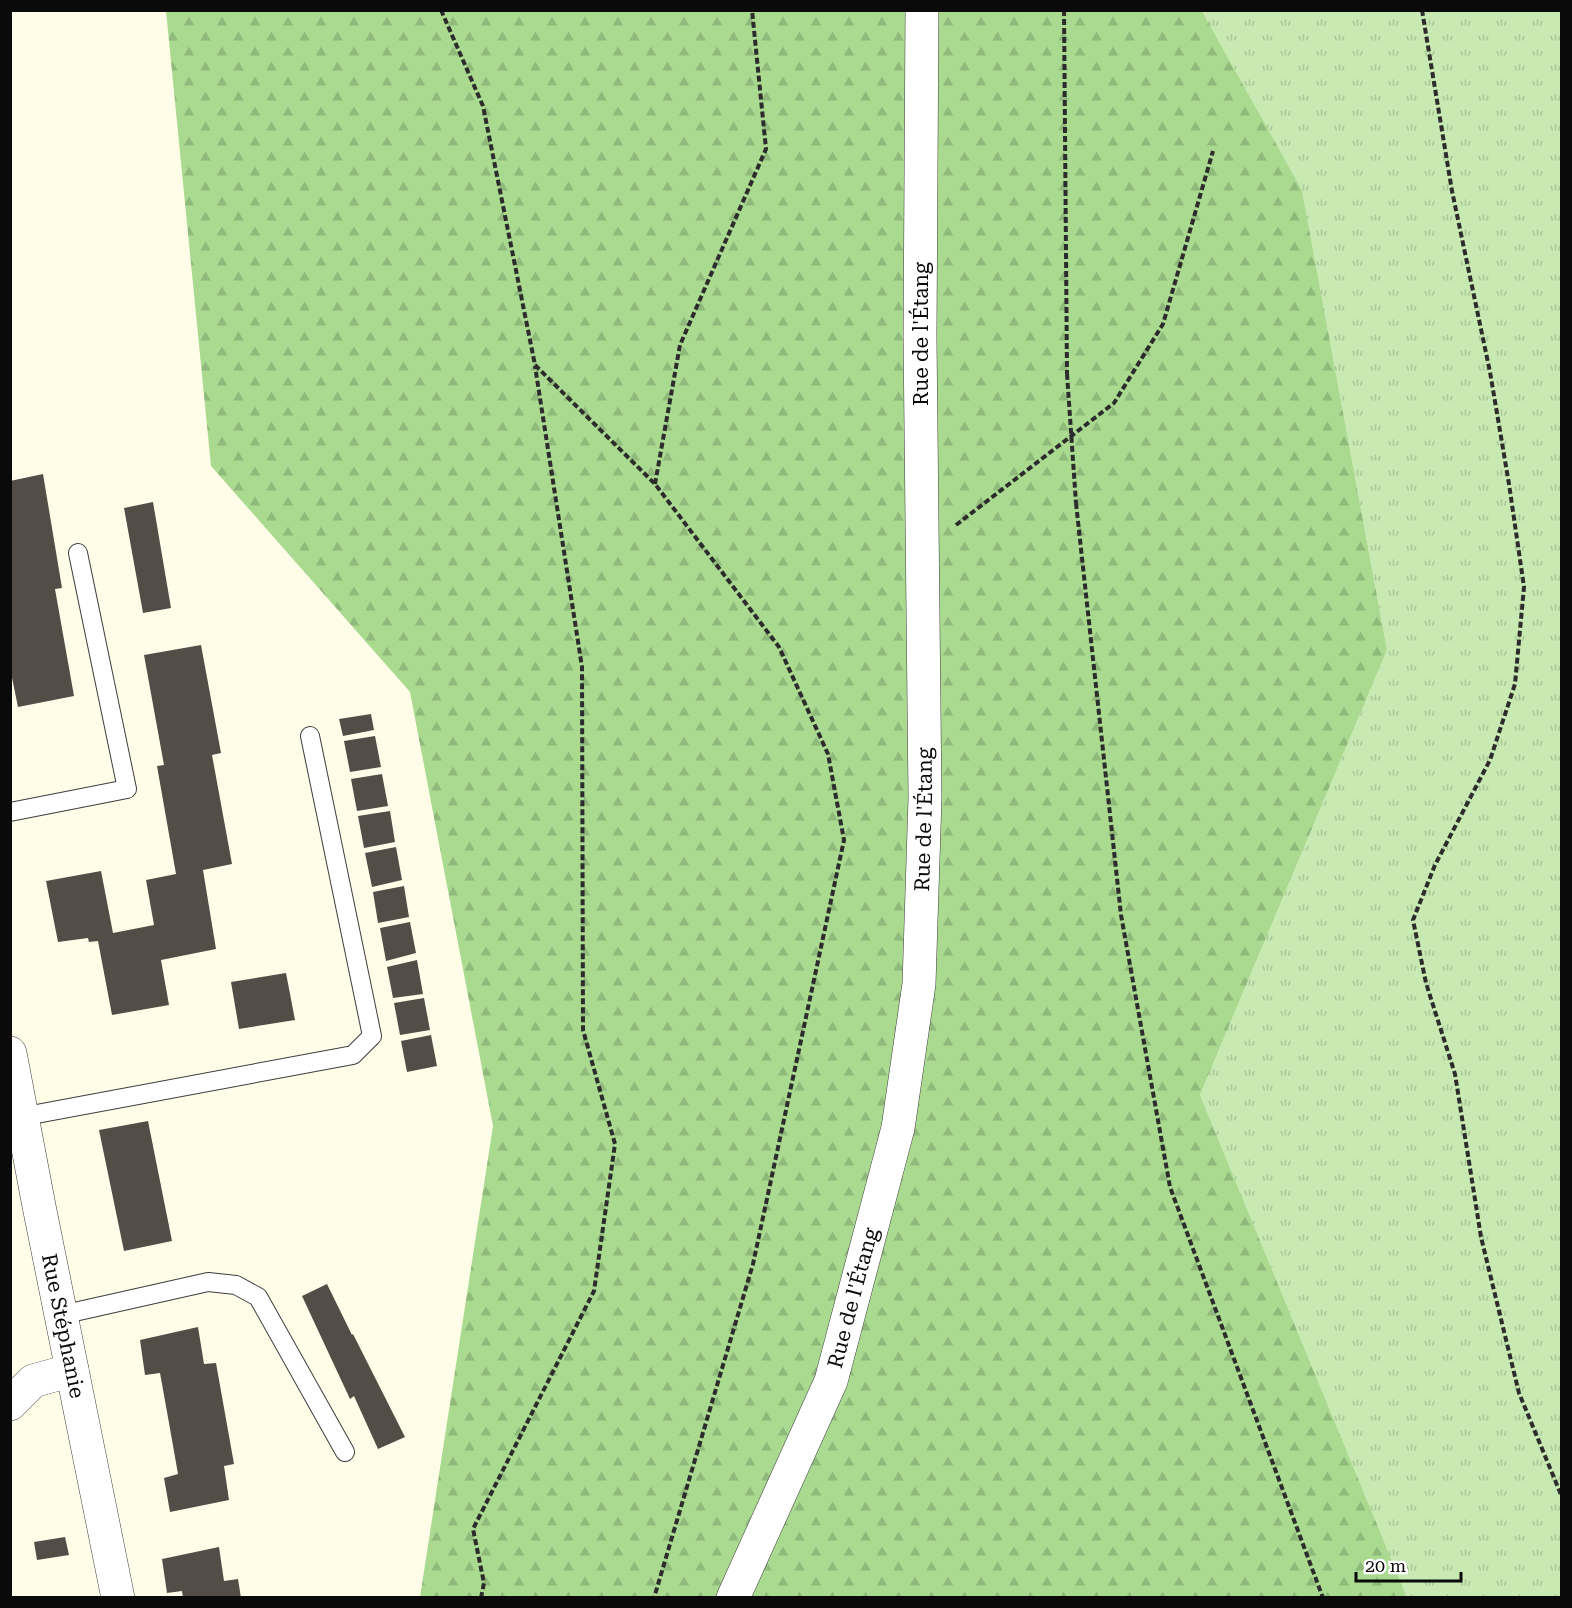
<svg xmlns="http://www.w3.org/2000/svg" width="1572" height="1608" viewBox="0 0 1572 1608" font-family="'Roboto Serif',serif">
  <defs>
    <pattern id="grass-tufts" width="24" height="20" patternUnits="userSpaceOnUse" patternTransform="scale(1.5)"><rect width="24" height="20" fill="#c8e9b2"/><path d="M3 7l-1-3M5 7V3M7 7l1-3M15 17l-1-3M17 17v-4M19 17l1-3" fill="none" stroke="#aac698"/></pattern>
    <pattern id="forest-firs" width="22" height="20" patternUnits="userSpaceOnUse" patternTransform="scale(1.5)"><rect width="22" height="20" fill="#a9da90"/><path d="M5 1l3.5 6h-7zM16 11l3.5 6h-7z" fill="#90ba7b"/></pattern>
  </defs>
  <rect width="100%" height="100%" fill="#fffde8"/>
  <!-- grass -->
  <path fill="url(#grass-tufts)" d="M1202,11h359v1586h-154l-207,-502 187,-445 -85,-460z"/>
  <!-- forest -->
  <path fill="url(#forest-firs)" d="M166,11h1036l100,179 85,460 -187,445 207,502h-987l73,-471 -83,-434 -199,-226z"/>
  <!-- building -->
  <path fill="#534d47" d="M43,474l19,114 -7,1 19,107 -56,11 -8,-39v-187z
    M153,502l18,106 -28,5 -19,-105z
    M201,645l20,108 -9,2 20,109 -29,6 13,79 -55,11 8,45 -57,10 -14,-74 -9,1 -1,-4 -30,4 -12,-61 55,-10 12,62 41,-8 -8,-45 30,-6 -19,-108 7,-1 -20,-110z
    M371,714l3,16 -31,6 -4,-17z
    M375,736l6,31 -31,5 -6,-31z
    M382,774l6,32 -31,5 -6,-32z
    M390,811l5,31 -31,6 -6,-32z
    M396,847l6,33 -30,7 -7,-34z
    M404,886l5,31 -31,6 -5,-31z
    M410,922l6,31 -30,8 -6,-33z
    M417,960l6,34 -30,4 -6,-31z
    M286,973l9,47 -56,9 -8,-47z
    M424,998l6,32 -30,5 -6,-32z
    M431,1035l6,31 -30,6 -6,-31z
    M148,1121l24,120 -48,10 -25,-121z
    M327,1284l25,51 1,-1 52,103 -27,12 -24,-53 -4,3 -48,-103z
    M198,1327l6,37 12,-1 18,101 -10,2 5,34 -59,12 -6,-34 14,-4 -9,-51 -9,-50 -15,2 -5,-35z
    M65,1537l4,18 -32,5 -3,-18z
    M219,1547l5,34 14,-2 3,19h-58l-1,-7 -15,2 -5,-34z"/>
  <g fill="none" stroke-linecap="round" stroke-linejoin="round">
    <!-- lane casing -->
    <g stroke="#3d3d3d" stroke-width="20">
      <path id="lane" d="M10,812l117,-23 -49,-236
        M15,1118l338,-63 19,-19 -62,-300
        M61,1315l147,-33 28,3 22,12 87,155"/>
    </g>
    <!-- street casing -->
    <g stroke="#3d3d3d" stroke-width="34">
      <g id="street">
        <path id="s1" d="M10,1053l29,153 79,392"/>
        <path d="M10,1404l23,-23 39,-11"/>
        <path id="s2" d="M733,1598l98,-217 67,-253 21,-144 6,-186 -5,-461 2,-327"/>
      </g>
    </g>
    <!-- path -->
    <path stroke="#2c2c2c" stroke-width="4" stroke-dasharray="6 3" stroke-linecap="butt" d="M441,10l42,96 52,259 120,119 124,163 49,107 16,86 -91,424 -99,334
      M1064,10l3,364
      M1422,10l30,181 38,181 19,112 15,103 -9,97 -25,76 -55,105 -22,55 13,63 29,91 26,163 38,156 43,104
      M655,484l25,-139 86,-196 -14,-139
      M1076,503l45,412 49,272 153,411
      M956,525l158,-122 49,-79 50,-173
      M481,1598l3,-15 -11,-54 121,-238 21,-147 -32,-114 -1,-363 -47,-301"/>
    <!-- lane -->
    <use href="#lane" stroke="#fff" stroke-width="18"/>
    <!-- street -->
    <use href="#street" stroke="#fff" stroke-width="33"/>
    <!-- path-bridge -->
    <path stroke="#2c2c2c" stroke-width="4" stroke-dasharray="6 3" stroke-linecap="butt" d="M1067,374l9,129"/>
  </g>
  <g text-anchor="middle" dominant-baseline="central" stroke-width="6" stroke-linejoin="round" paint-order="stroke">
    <!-- street labels -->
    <g font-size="21" fill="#0a0a0a" stroke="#fff">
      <text transform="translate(921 334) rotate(-90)">Rue de l'Étang</text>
      <text stroke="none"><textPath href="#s2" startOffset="810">Rue de l'Étang</textPath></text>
      <text stroke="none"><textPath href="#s2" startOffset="324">Rue de l'Étang</textPath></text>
      <text stroke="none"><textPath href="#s1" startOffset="278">Rue Stéphanie</textPath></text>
    </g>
  </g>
  <!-- border -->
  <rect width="1572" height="1608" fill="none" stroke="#0a0a0a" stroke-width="24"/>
  <!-- scale -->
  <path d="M1356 1572v9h105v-9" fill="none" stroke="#0a0a0a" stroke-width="3"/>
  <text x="1365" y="1572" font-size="18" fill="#0a0a0a" stroke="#ffffff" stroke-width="4.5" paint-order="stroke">20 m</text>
</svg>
